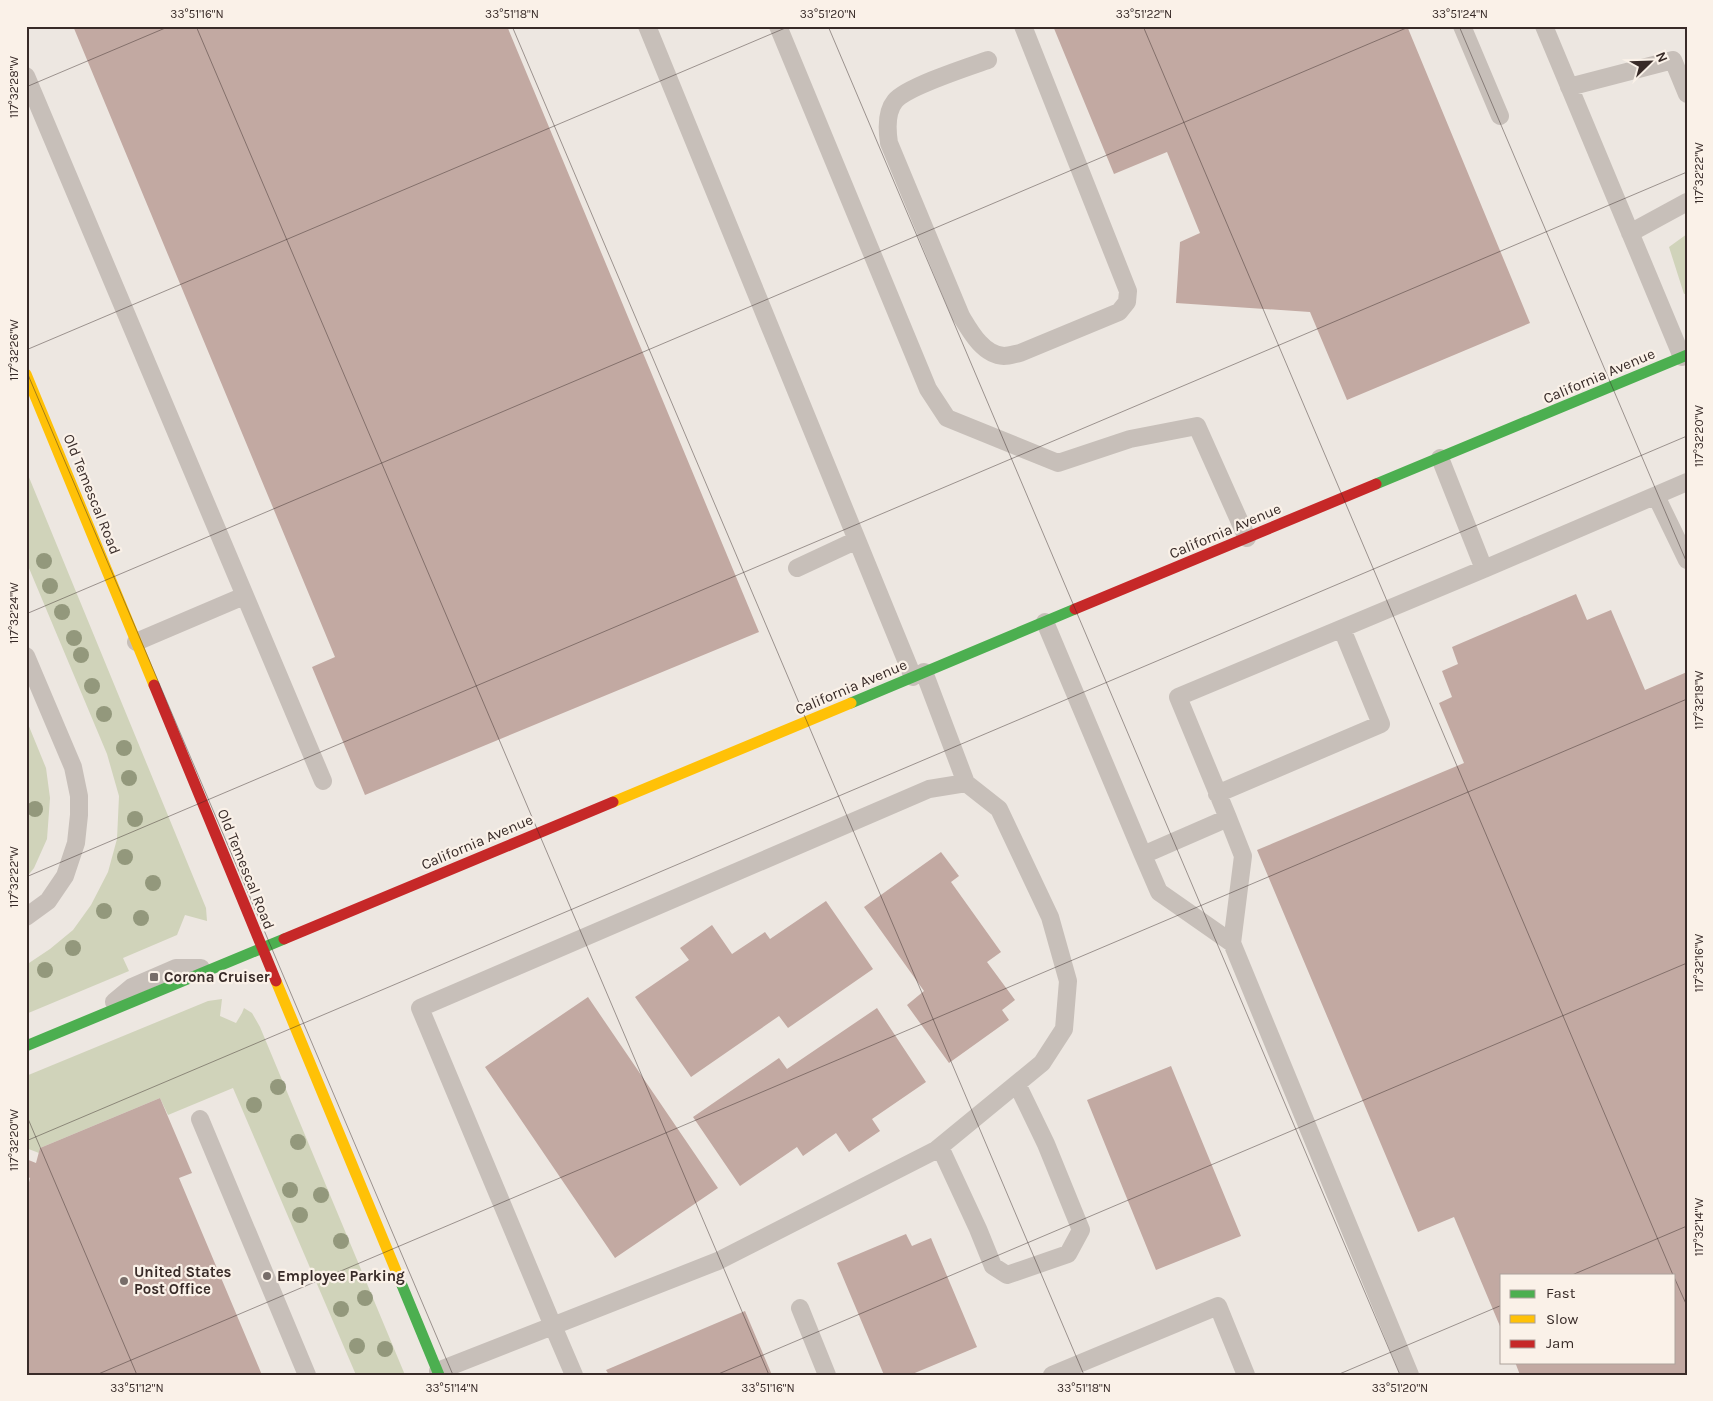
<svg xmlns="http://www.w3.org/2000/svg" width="1713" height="1401" viewBox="0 0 1713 1401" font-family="Karla,sans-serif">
  <rect width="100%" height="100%" fill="#ede7e1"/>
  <!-- green -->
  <path fill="#d0d3ba" d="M1687,234v59l-3,1 -15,-47z
    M26,470l180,438 1,13 -22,-6 -8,20 -54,23 6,13 -103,43v-49l24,-16 23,-19 18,-25 17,-33 9,-33 2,-43 -12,-42 -81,-193z
    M26,719l20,49 4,30 -3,41 -13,29 -8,10z
    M222,999l-2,17 16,7 6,-10 2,-5 8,5 8,14 145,348h-49l-123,-287 -65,27 -8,-17 -120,50 -1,5 -13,-5v-72l182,-75z"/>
  <!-- building -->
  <path fill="#c2a9a2" d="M73,26h434l252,606 -394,163 -53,-128 23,-10z
    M1053,26h354l123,297 -183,77 -37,-88 -134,-9 4,-61 20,-9 -33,-81 -53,22z
    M1576,594l11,26 24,-10 34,80 42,-18v703h-167l-5,-13h159v-87h-172v56l-48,-114 -36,15 -161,-382 207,-87 -25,-60 13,-6 -10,-26 16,-7 -6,-17z
    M941,852l18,24 -8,6 50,70 -14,10 28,38 -13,10 7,10 -60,43 -42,-58 17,-14 -60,-84z
    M826,901l47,68 -85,59 -9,-12 -88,61 -56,-80 54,-37 -9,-12 32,-23 20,29 33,-22 5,7z
    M588,997l130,191 -103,70 -130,-191z
    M877,1008l49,74 -54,37 8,12 -31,21 -13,-19 -33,23 -6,-9 -57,39 -47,-69 86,-59 8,11z
    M1171,1066l70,170 -85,34 -69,-170z
    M160,1098l32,75 -13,5 83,197h-236v-187l2,-1 2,-9 -4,-2v-17l10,4 4,-15z
    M906,1234l6,12 19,-8 46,109 -67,28h-26l-47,-112z
    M745,1311l27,64h-163l-3,-5z"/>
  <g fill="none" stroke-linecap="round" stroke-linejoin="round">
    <!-- lane -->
    <path stroke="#c7bfb9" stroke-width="18" d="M647,26l210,514 -60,28
      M778,26l150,363 19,29 111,45 72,-24 67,-13 50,112
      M1462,26l38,90
      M1544,26l138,331
      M988,60c-20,7 -82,27 -93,41 -9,11 -8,29 -6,42l72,173c9,15 22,39 43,40 5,0 11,-2 16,-3l99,-41 8,-10 1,-11 -105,-265
      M26,76l297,705
      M1569,87l104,-27 14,34
      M1630,233l57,-31
      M1656,496l31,64
      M857,540l56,137
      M1484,569l203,-87
      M1045,622l98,233 85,-37 -50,-121 306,-128 -44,-111
      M136,642l108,-46
      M26,656l47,111 6,29v19l-3,28 -11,33 -17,25 -22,16
      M924,672l42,111
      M1217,794l164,-70 -39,-95
      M1143,855l16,37 73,51 11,-87 -15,-38
      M1232,943l178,432
      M114,1002l18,-15 44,-19h25
      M200,1119l107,256
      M940,1147l38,82 15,37 14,9 61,-21 13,-24 -35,-86 -29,-60
      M800,1308l27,67
      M438,1371l280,-110 218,-111 106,-87 22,-34 4,-48 -18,-64 -51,-108 -33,-26 -37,6 -509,219 133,318 21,49
      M1052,1375l166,-69 28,69"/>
    <!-- fast -->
    <path stroke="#4caf50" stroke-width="11" d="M1376,484l311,-129
      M851,703l224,-94
      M26,1046l258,-107
      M399,1278l40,97"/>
    <!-- slow -->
    <path stroke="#ffc107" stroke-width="11" d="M26,374l128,311
      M613,802l238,-99
      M276,981l123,297"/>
    <!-- jam -->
    <path stroke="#c62828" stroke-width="11" d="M1075,609l301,-125
      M154,685l122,296
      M284,939l329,-137"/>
  </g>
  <!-- trees -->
  <g fill="#93987c">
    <circle cx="44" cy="561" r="8"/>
    <circle cx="50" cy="586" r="8"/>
    <circle cx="62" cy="612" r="8"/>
    <circle cx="74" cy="638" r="8"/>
    <circle cx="81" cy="655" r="8"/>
    <circle cx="92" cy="686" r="8"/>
    <circle cx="104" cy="714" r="8"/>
    <circle cx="124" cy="748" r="8"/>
    <circle cx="129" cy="778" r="8"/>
    <circle cx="35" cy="809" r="8"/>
    <circle cx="135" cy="819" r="8"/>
    <circle cx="125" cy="857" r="8"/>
    <circle cx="153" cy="883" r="8"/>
    <circle cx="104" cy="911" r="8"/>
    <circle cx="141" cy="918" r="8"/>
    <circle cx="73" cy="948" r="8"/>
    <circle cx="45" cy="970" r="8"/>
    <circle cx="278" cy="1087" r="8"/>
    <circle cx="254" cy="1105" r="8"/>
    <circle cx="298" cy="1142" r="8"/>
    <circle cx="290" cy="1190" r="8"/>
    <circle cx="321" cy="1195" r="8"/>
    <circle cx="300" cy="1215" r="8"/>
    <circle cx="341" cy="1241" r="8"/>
    <circle cx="365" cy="1298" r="8"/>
    <circle cx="341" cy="1309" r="8"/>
    <circle cx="357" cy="1346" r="8"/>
    <circle cx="385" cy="1349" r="8"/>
  </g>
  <!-- ticks -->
  <path fill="none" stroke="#382b28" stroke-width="1" stroke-opacity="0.45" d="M196,26l573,1349M512,26l572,1349M828,26l572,1349M1143,26l530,1249M1459,26l228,537M26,87l144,-61M26,350l764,-324M26,370l427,1005M26,614l1385,-588M26,877l1661,-705M26,1114l111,261M26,1141l1661,-705M1572,1275l115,-49M1674,1277l13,29M96,1375l1591,-676M716,1375l971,-412M1337,1375l165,-70"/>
  <!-- markers -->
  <g fill="#776d69" stroke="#faf1e8" stroke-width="2">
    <rect x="149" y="972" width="10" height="10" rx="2.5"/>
    <circle cx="267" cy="1276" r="5"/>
    <circle cx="124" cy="1281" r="5"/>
  </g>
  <g text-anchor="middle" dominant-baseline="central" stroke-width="4.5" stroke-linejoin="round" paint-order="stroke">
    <!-- street labels -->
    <g font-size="15" fill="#382b28" stroke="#faf1e8">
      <text transform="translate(1599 376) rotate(-23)">California Avenue</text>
      <text transform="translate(92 494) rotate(68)">Old Temescal Road</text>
      <text transform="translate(1225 531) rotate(-23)">California Avenue</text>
      <text transform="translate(851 687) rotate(-23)">California Avenue</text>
      <text transform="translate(477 842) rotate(-23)">California Avenue</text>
      <text transform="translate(246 869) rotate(68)">Old Temescal Road</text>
    </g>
    <!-- poi labels -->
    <g font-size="15" font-weight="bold" fill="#382b28" stroke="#faf1e8" text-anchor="start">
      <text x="164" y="977">Corona Cruiser</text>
      <text x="134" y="1272">United States<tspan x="134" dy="17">Post Office</tspan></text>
      <text x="277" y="1276">Employee Parking</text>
    </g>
  </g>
  <!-- border -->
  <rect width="1713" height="1401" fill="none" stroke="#faf1e8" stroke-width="55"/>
  <!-- legend -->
  <rect x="1500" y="1274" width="175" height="90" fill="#faf1e8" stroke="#aca29b"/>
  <rect x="1510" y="1290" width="25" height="8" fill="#4caf50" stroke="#aca29b"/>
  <text x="1546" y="1298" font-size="15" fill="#382b28">Fast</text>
  <rect x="1510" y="1315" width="25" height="8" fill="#ffc107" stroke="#aca29b"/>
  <text x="1546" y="1324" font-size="15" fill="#382b28">Slow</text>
  <rect x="1510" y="1340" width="25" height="8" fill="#c62828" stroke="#aca29b"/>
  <text x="1546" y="1348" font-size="15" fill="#382b28">Jam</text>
  <!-- north arrow -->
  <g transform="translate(1650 62) rotate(67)" stroke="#faf1e8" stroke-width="4" paint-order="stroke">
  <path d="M0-4L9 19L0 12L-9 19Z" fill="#382b28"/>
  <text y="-8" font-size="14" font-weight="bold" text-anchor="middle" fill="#382b28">N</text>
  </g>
  <rect x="28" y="28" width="1658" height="1346" fill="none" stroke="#382b28" stroke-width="2"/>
  <g font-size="12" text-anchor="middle" fill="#382b28">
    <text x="197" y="18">33°51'16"N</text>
    <text x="512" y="18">33°51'18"N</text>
    <text x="828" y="18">33°51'20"N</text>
    <text x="1144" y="18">33°51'22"N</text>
    <text x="1460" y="18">33°51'24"N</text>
    <text transform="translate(14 87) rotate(-90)" y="4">117°32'28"W</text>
    <text transform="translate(1699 173) rotate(-90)" y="4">117°32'22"W</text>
    <text transform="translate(14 350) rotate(-90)" y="4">117°32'26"W</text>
    <text transform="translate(1699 436) rotate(-90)" y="4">117°32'20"W</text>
    <text transform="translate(14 613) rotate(-90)" y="4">117°32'24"W</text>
    <text transform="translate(1699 700) rotate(-90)" y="4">117°32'18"W</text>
    <text transform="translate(14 877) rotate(-90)" y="4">117°32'22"W</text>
    <text transform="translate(1699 963) rotate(-90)" y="4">117°32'16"W</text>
    <text transform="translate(14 1140) rotate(-90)" y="4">117°32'20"W</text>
    <text transform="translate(1699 1227) rotate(-90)" y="4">117°32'14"W</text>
    <text x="137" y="1392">33°51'12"N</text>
    <text x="452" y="1392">33°51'14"N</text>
    <text x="768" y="1392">33°51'16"N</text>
    <text x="1084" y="1392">33°51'18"N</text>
    <text x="1400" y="1392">33°51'20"N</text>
  </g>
</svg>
